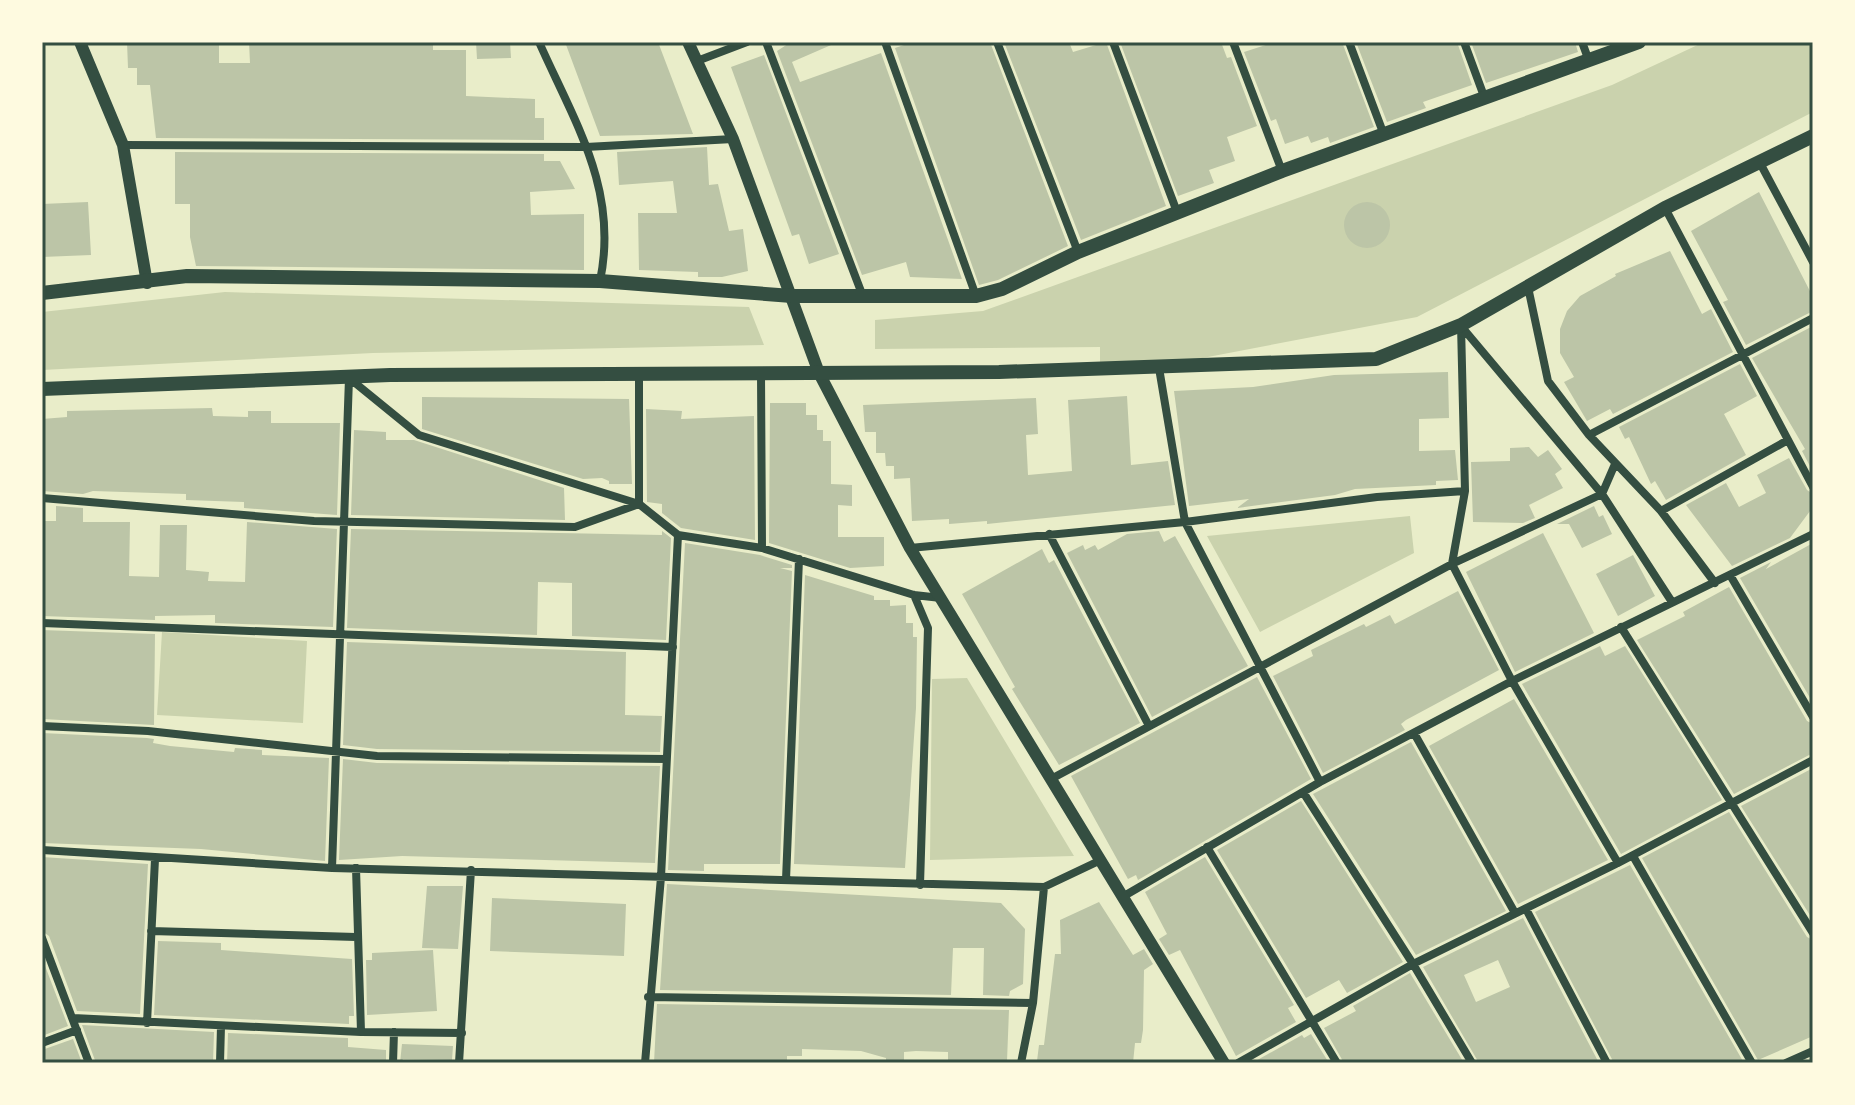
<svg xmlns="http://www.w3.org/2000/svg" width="1855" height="1105" viewBox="0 0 1855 1105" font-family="'Asap Condensed',sans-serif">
  <rect width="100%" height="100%" fill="#e9edc9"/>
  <!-- green -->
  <path fill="#cad2ad" d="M1704,42h109v70l-396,205 -225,43 -92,3v-16l-225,2v-29l108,-9 629,-226z
    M225,292l524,15 15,38 -391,8 -331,17v-58z
    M1410,516l4,37 -154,79 -53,-96z
    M162,632l145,9 -4,82 -146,-8z
    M967,678l107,178 -144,4 2,-181z"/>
  <!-- building -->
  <path fill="#bcc5a7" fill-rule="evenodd" d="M127,42h92v21h31l-1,-21h184v8h33v46l69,3v19h9v22l-388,-2 -6,-53h-13v-17h-9z
    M476,42h34l1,16 -34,1z
    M565,42h93l35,92 -93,2z
    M791,42h47l-46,20 8,20 81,-29 81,226 -52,-2 -4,-15 -44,13 -85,-224z
    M913,42h77l78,204 -70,34 -19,5 -84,-237z
    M1004,42h65l4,10 33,-10 60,164 -85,34z
    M1120,42h101l6,16 4,-1 26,69 -30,11 8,24 -26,9 5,13 -36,13z
    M1275,42h67l32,85 -44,16 -2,-6 -17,6 -3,-7 -23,8 -9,-25 -5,2 -27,-69z
    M1356,42h101l15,43 -49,17 3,6 -39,14z
    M1471,42h104l3,10 -92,31z
    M764,55l75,199 -30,10 -10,-30 -7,2 -61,-169z
    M707,147l2,38 9,-1 11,47 14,-2 5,42 -26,6h-24v-5l-59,-2 -1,-57h39l-4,-32 -54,4 -2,-33z
    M175,152l369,2v7h16l15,28 -45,3 1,23 53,-1v56l-388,-4 -6,-29v-33h-15z
    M1759,192l54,105v14l-67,34 -23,-43 5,-2 -37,-69z
    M88,202l3,53 -49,2v-53z
    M1344 225a23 23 0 1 1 46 0a23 23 0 1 1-46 0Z
    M1670,251l32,63 9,-5 22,43 -120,62 -3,-5 -23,12 -23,-39 10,-5 -14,-24v-24l7,-18 13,-15 36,-20 -1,-2z
    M1813,326v146l-11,-21 3,-2 -53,-91z
    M1740,364l17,32 -33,18 22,41 -80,45 -11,-19 -4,3 -22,-47 -4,2 -6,-12z
    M1448,372l1,46 -30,1v32l36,-1 3,30 -22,1v4l-81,4 -20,6 -98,13 12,-9 -60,7 -15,-115 79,-4 81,-12z
    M1127,396l4,69 37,-4 7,44 -188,19v-3l-38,3v-5l-37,2 -2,-43 -16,1v-13h-8l-1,-13h-9v-21h-11l-2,-27 173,-7 2,36 -12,1 2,40 44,-4 -4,-71z
    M422,397l207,2 3,85h-23v-3l-7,-3 -19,1 -161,-50z
    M770,403h36v12h11v15h6v11h8v43l21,1v21l-14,-1v32h46v29l-34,2 -81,-25z
    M212,408l1,8 35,1v-6h23v12h69l-3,92 -93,-7v-6l-58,-2v-6l-93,-3 -10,3 -41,-3v-72l25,-2v-6z
    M646,409l36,2 -1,8 73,-3 1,124 -74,-12 -19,-15v-9l-15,-2z
    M354,430l32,2v8h28l150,48 1,32 -214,-5z
    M1529,447l9,10 10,-7 14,19 -7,5 8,14 -34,17 6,13 -12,5 -50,-1 -2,-60 39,-1v-13z
    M1789,458l18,32 6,4v13l-23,31 -58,28 -46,-61 40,-22 13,24 27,-14 -9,-18z
    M56,506l27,2v14h47l-1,54 30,1 1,-52h27l-1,45 23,2 -1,9 37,1 2,-60 90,7 -4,98 -118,-4v-8l-60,1v4l-113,-4 2,-95h12z
    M1594,506l5,11 4,-2 9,19 -30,14 -13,-24h-12z
    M351,529l311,6v-4l9,7 -5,102 -94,-4v-53l-34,-1 -1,53 -190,-7z
    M1159,531l5,11 11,-6 73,130 -96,51 -85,-164 16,-8 2,5 10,-5 3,5 29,-16z
    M1543,533l51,100 -79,39 -49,-100z
    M685,543l75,12 32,10v3h-12l12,3 -12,293h-76v7l-36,-1z
    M1813,543v160l-73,-125 31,-16 -5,7z
    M1042,549l7,14 5,-3 86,163 -81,42 -47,-76 3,-2 -53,-93z
    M1633,555l22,41 -37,20 -22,-42z
    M805,575l69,21v4h16v6l16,-1v18h7v14h4l-1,71 -11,160 -111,-4z
    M1729,587l78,134 6,3v29l-79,41 -97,-154 48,-24 -2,-4z
    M1458,591l41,79 -93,50 -5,4 4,6 -82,43 -50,-97 40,-20 -2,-6 53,-26 2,3 24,-12 5,9z
    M42,630l113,4 -1,91 -112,-6z
    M347,642l279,10 -1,63 37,1 -2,36 -283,-3 -34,-4z
    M1600,646l5,10 20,-10 97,154 -101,54 -99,-170z
    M1257,677l54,102 -173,101 -2,-5 -8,4 -57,-103z
    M1514,699l94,161 -90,44 -89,-158z
    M42,733l105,5 7,1 -1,4 17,3 64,6 1,-4 27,2v5l67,3 -4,103 -124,-12 -159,-6z
    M1411,742l95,169 -90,44 -103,-161z
    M343,759l34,4 283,3 -5,97 -253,-7 -63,4z
    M1813,768v152l-72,-114z
    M1301,801l102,161 -56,31 -8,-13 -33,18 -89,-148z
    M1729,812l78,125 6,3v96l-55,24 -116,-202z
    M42,857l106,7 -8,150 -63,-3 -28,-75 -7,-5z
    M1205,857l89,148 -6,3 8,14 -60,34 -56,-106 -11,5 -10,-16 8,-5 -22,-42z
    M1630,865l114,198h-130l-79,-151z
    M667,884l334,19 24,26 -2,55 -13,7 -1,5 -26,-1 1,-47h-31l-2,47 -291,-5z
    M427,886h36l-5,63 -36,-1z
    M492,898l134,6 -2,52 -134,-5z
    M1099,902l34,53 11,-6 9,15 -9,6 -1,60 -2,13h-6l-2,20 -96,-2 2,-16h5l11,-91h6l-1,-34z
    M1523,918l76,145h-120l-56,-96zM1498,960l12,27 -34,15 -12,-27z
    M158,941l63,2v7l131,9 2,57h-5v8l-195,-9z
    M433,950l4,61 -70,4 -1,-55h6v-7z
    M42,958l26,68 -26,10z
    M1410,973l54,90h-120l-20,-35 32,-17 -3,-5z
    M657,1004l352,6 -2,51 -59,1v-10l-32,-1 -12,1v11h-18v-5l-25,-7 -59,-2v7h-15v7h-133z
    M82,1025l132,7 -1,31h-117z
    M228,1033l120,5v9l38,3v13h-159z
    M1311,1034l18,29h-77l50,-28 2,3z
    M73,1039l9,24h-40v-13z
    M402,1044l51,2 -1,14 -49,-1 -3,4z"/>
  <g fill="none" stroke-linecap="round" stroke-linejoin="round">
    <!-- minor -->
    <path stroke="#344e41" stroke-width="8" d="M539,42c36,81 80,148 61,239
      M766,42l96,252
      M885,42l91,254
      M997,42l81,210
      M1113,42l64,170
      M1233,42l49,129
      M1349,42l35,93
      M1464,42l21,57
      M1582,42l7,19
      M697,61l50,-19
      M123,145l463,2 147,-8
      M1760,163l53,99
      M1665,208l148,279
      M1528,287l20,94 41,54 72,76 54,72
      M1461,325l4,166 -13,73 60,117 106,182
      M1461,326l141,168 70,108
      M1159,368l26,154 135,260
      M761,373l1,175
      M1589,435l224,-117
      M42,498l272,23 261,6 64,-23v-130
      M1661,511l127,-71
      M1049,534l99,190
      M910,548l275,-26 192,-25 88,-6
      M1730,575l83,142
      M914,595l14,33 -8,257
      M42,623l631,24
      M1621,627l192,306
      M42,726l106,5 229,25 289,3
      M1414,733l101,180
      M1051,779l401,-215 150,-70 13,-30
      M1303,792l110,172 59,99
      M1207,847l130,216
      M42,850l290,18 712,19 57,-27
      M1633,856l119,207
      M332,868l17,-490 70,57 220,69 39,31 84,13 152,47 27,3
      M356,868l5,164
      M786,880l13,-321
      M1124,896l196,-114 192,-101 301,-147
      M1526,909l81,154
      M151,931l205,6
      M42,938l47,125
      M648,997l385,6
      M73,1018l288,14 101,1
      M147,1023l8,-164
      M42,1043l35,-13
      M220,1063l1,-37
      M393,1063l1,-31
      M459,1063l12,-193
      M645,1063l16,-186 17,-342
      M1021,1063l12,-60 11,-116
      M1238,1063l175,-99 205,-101 195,-103
      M1786,1063l27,-12"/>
    <!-- tertiary -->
    <path stroke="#344e41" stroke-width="12" d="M80,42l43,103 24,138
      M688,42l45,97 86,234 91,175 314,515"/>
    <!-- secondary -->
    <path stroke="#344e41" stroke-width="14" d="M42,293l145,-17 413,5 192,15h184l26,-7 76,-37 204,-81 357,-129
      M42,389l348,-14 609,-3 377,-13 85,-34 204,-117 148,-72"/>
  </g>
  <!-- border -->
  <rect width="1855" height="1105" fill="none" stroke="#fefae0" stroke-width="88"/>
  <rect x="44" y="44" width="1767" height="1017" fill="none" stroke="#344e41" stroke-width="3"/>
</svg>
